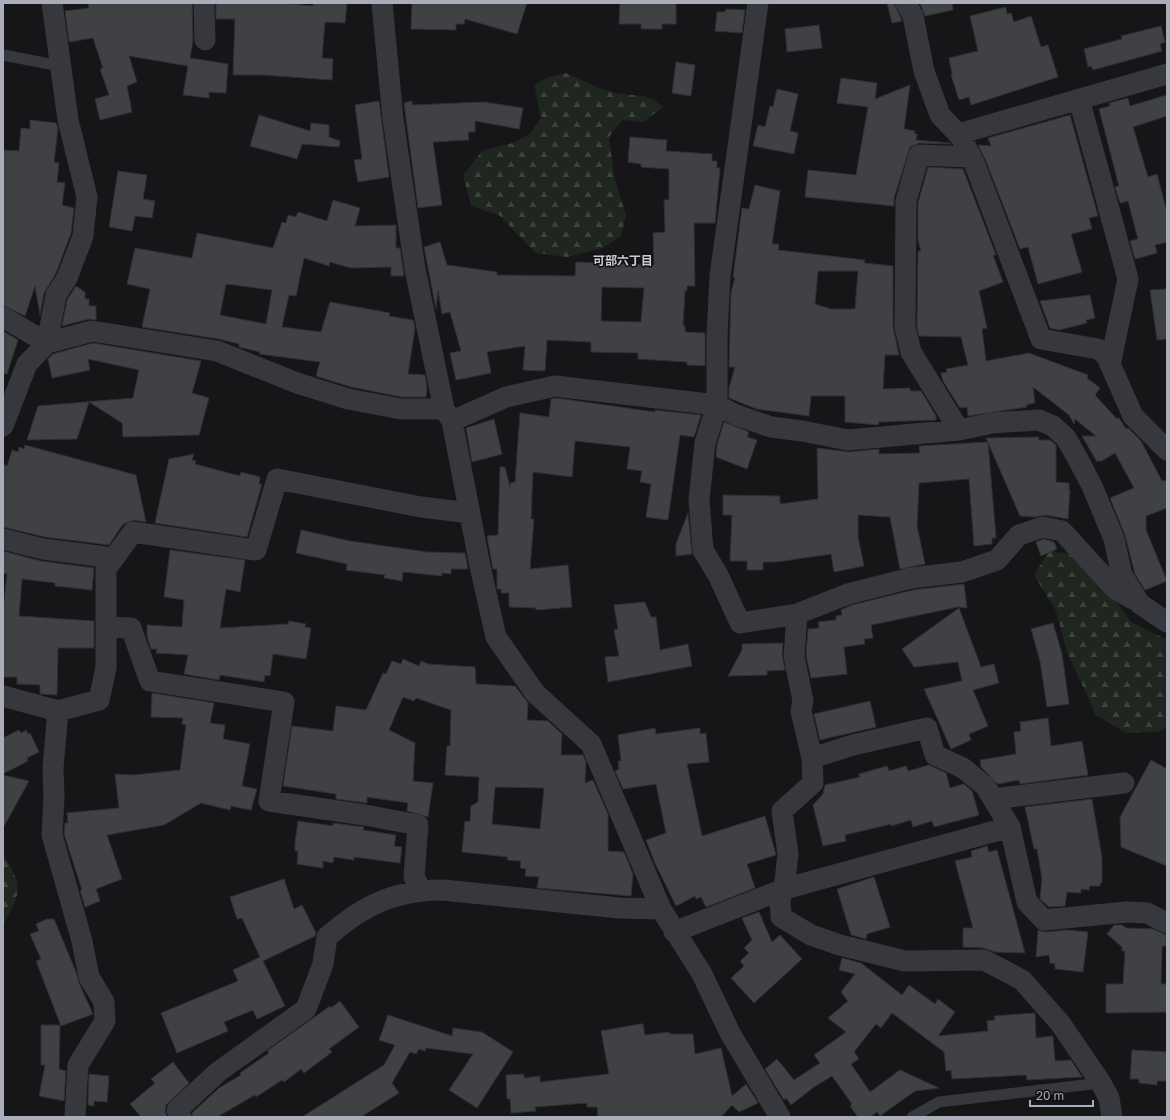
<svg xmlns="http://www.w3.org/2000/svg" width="1170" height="1120" viewBox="0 0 1170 1120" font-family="'Golos Text','Noto Sans JP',sans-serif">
  <defs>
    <pattern id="forest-firs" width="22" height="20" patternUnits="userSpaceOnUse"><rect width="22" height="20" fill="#1e261f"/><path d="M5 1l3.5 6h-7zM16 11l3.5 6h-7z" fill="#3c433d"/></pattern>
  </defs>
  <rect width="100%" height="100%" fill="#161618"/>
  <!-- forest -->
  <path fill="url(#forest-firs)" d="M566,73c16,7 34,17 50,20 20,4 31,-1 47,14l-20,15 -21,-2 -13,17 5,39 12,39 -5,21 -18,12 -36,9 -31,-4 -37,-38 -28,-9 -8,-31 20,-25 30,-7 17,-9 11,-16c-7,-37 -15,-35 25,-45z
    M1049,551l28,4 10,7 44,60 36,18v87l-9,5 -32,1 -30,-18 -29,-63 -11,-41 -22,-36z
    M3,854c21,34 18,37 0,71z"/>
  <!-- building -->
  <path fill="#404145" stroke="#303034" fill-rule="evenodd" d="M88,3h104l1,38 -3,17 38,6 -2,29 -17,-1v6l-26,-3 5,-29 -59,-10 8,26 -10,4 5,26 -32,8 -5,-21 14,-4 -9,-26 3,-1 -10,-30 -24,4 -4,-31 24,-3z
    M216,3h65l32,3v-3h34l-2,20 -20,-1 -3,36 11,1 -1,21 -69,-5h-30l2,-56h-19z
    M412,3h115l-10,31 -52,-15 -1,5h-8v6l-45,-1z
    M620,3h56v21h-14v5h-21v-5h-22z
    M887,3h7l8,18 -10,2z
    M920,3h32l1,7 -28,6z
    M1006,7l1,7 4,-1 3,9 17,-6 10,31 7,-2 10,32 -87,28 -2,-8 -10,3 -8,-25 1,-1 -3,-16 29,-7 -8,-35z
    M726,9l19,1 -3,23 -27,-2 2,-19h8z
    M819,25l3,23 -35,4 -2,-23z
    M1161,26l4,16 -5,2 2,7 -69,19 -2,-4 -3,1 -4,-18 38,-10 -1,-3z
    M676,62l19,3 -4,31 -19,-3z
    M841,78l36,5 -2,16 35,-14 -6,44 11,2 -1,2 3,1 -1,6 34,3 1,1 -32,-1 -9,4 -16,51v8l-89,-9 3,-27 48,5 12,-68 -31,-4z
    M777,89l21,5 -8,37 8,2 -4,21 -41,-8 5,-21 7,2 5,-21 3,1z
    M1167,95v21l-34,11 15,50 9,-3 10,39v29l-12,3 2,8 -22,6 -5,-18 8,-2 -10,-38 -8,2 -5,-16 4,-1 -20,-77 11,-3 -1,-3 19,-5 2,8z
    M379,101l10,76 -31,5 -4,-22 8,-1 -7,-54z
    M412,101v4l72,-3 39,6 -4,21 -44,-8v11h-7l1,8 -36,2 9,63 -24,3 -14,-105z
    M259,115l51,16 1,-8 18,2v12l11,4 -1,6 -37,-3 -5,15 -47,-13z
    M1070,115l28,101 -9,2 3,11 -21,5 11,38 -44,12 -10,-37 -8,2 -34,-88 -8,-16 13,1 -3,-8z
    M30,120l26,3 2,5 -4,34 5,1 -2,19 8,1 -3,22 12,3 -3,25 -15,40 -12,20 -4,22 -5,-29 -10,30 -22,-11v-155l16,1 2,-23 9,1z
    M630,137l37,3 -1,11 46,3v7h5v7h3l-5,55h-21l1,63h-8v5h-2l-2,35h2v6l20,1v33l-18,-1v-3l-49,-3v-6l-47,-1v-10l-44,-2 -2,31 -22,-1 2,-24 -38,6 4,21 -35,7 -6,-27 11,-2 -11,-39 -8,2 -4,-24 -2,19 -12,-62 16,-5 7,23 50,7v3l78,1 1,-14 78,3 -1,-32 12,-1 -1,-32h5v-31l-28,-2v-3l-13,-2zM602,287l42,1 -3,34 -40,-1z
    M928,167l35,2 33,86h-3l10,27 -24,9 8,37 -5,1 4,32 43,-8 59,22 -1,3 13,10 -5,7 22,24 2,-1 7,11 2,-1 13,13 21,40 5,-1v28l-21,8v14l21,51 -22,9 -10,-16 -10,-39 -15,-37 24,-10 -19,-35 -15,9 -1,-2 -2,2 -15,-26h14l-21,-17 -1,5 -5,-9 -36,-28 2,16 -9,2 1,2 -59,9 -1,-9 -7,1 -17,-27 -2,-8 6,-1 -1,-3 22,-4 -7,-28 -42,-1 -2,-10 1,-75h3l-3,-11v-37z
    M118,171l29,4 -4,24 12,2 -3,17 -17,-2 -3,15 -23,-4z
    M755,185l25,6 -8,53h7l-1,6 87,10 -1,3 29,3v61l6,28h-14l-2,34 27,-1v3h11l15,25v4l-57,2 -1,3 -33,-3v-26h-34l-2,20 -52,-7 -28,-11v-10l6,-21h-6l2,-74 4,-16h-2l9,-69 7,1zM818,271h40l-3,38h-24l-16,-5z
    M333,200l27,8 -5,18 41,-1v23h4l4,28h-13v-9l-40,1 -21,-6 -1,4 -25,-8 -8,38 -7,-1 -7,32 39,5 9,-30 60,11 -1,3 24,4 2,8 -7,46 17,1 2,12 -1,10h-24l-51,-10 -35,-11 4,-14 -61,-8 1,-2 -21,-5v-3l-20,-5 -77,-12 8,-38 -23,-5 8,-36 57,10 5,-25 76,15 9,-26 4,1 2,-8 8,2 2,-5 29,9zM226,284l46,6 -6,34 -46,-9z
    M76,286l9,6v7h4v7h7v14l-7,-1 -27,7 5,-26z
    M1167,289v50l-10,1 -7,-50z
    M1090,295l5,23 -9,2 1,3 -28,7 -9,-2 -10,-27z
    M3,331l15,9 -11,34h-4z
    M93,343l108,18 -9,32 17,5 -10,37 -76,2 -1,-14 -33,-21 -12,37 -50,1 11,-34 95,-8 6,-28 -51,-11 2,11 -38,8 -4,-19 5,-5z
    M556,398l99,14v-2l46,5 -7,22 -14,-2 -12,85 -22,-3 5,-33 -11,-2 2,-11 -15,-2 3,-22 -55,-6 -3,36 -39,-5 -2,47h3l-4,50 38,-4 4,42 -36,3v-2l-27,-1v-14h-8v-4h-4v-20h-4l-6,-33 11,-1 2,-68h5l5,20v-4l5,-1 5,-69 29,4 2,-18z
    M494,419l8,35 -30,8 -6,-34z
    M724,422l25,10 -2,5 10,3 -10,29 -31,-12 1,-12z
    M1038,437l1,3h11l6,5v37l13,1v7h1l-2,29 -23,-4 -10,2 -15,-1 -34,-78z
    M988,442l8,96h-4v6l-18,2 -5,-67 -50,4 -2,43 8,38 -25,5 -10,-52 -32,-2v22l6,29 -30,6 -3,-18 -54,8h-14v8h-16v-9h-17l2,-46h-9v-20l57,1v8l38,-5 -1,-51 32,4 30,-3v5l41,-1 -1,-7z
    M25,445l111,30 10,47 -12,-2 -11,4 -14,21 -64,-8 -42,-10v-63l4,2 5,-16 6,2 1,-5 5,2z
    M194,454l-2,6 4,1 -1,3 45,12 1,-4 19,5 -1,7h3l-15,53 -92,-14 14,-64z
    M688,513l4,41 -16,2v-12z
    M301,530l49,11 77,11 38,1 3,16h-17v5l-9,-1v3l-39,-4 -1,9 -18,-3 1,-3 -39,-5 1,-6 -51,-11z
    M1044,539l10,3 3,7 -16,7 -5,-14z
    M170,550l75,10 -5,32 -14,-3 -6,39 68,-4 1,-3 17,3 -1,3 6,1 -5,31 -33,-5 -3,22 -5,-1 -1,7 -44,-7 -1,5 -35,-6 4,-19 -32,-2 1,-4h-6l-4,-13v-11l35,2 2,-27 -20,-3z
    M3,551l38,10 53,7 -2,22 -37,-4v-3l-33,-4 -3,37 75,5v27h-36l-1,47 -17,-1v-9l-23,-1v-7h-14v-67l4,-36 -4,-1z
    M964,584l3,24 -9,-1 -87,18 2,13 -9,1 1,5 -21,3 3,27 -36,4 -5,-23 2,-26 11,-1 -1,-6 18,-2v-4l6,-1 -1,-5 11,-5 61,-15z
    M645,602l6,15h5l4,33 28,-6 4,22 -84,16 -3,-25 14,-1 -5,-26 4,-1 -4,-24z
    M959,608l22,59 13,-3 5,19 -26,7 15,36 -19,8 2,6 -20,9 -27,-60 38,-8 -4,-19 -44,5 -12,-18z
    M1053,623l9,31 7,50 -22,3 -7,-46 -9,-32z
    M783,643l-1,12 3,15 -18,1v4l-39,1 14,-26v-6z
    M403,659l16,7 2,-5 7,3 47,3 1,17 39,2 13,17 -1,17 21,1 14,13 -1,21h22l3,7 -1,21 8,-3 15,34v37l16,1 9,22 -2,22 -94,-8 2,-11 -14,-1 1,-7 -6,-1 1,-7 -14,-1 1,-3 -46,-5 3,-31 5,1 1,-16 7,-4 1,-25 -34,-2 2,-29h3l1,-36 -35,-12 -2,3 -11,-4 -14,33 26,13 -2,38 20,2 -5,34 -21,-6 1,-8 -41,-6v6l-31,-4v-5l-53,-8 9,-60 41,5 3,-25 30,4 17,-37 3,1 6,-13 9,3zM495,787l49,1 -4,41 -48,-5z
    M152,693l62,10 -4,20 15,2 -2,14 27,5 -8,42 15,3 -6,21 -20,-4 -1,4 -29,-7 -37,22 -57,10 15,44 -26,10 4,12 -15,6 -5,-17h2l-18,-56 1,-11h3l-1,-10 52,-5 -4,-34 19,1 46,-5 6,-45 -4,-1 1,-6 -32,-1z
    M870,701l6,26 -56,13 -6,-26z
    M1048,718l3,28 31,-5 6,34 -68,9 -1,-4 -21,4 -17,-17 -1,-7 36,-6 -2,-22 7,-1 -1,-9z
    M655,728l1,6 44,-6v6l6,-1 3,29 -22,2 15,72 63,-20 11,39 -29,9 8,24 -49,19 -5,-10 -5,2 -1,-3 -19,10 -21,-43 -9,-23 20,-7 -10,-49 -33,5 -8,-18 4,-2 -1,-8h3l-3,-26z
    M19,730l2,3 5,-3 2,4 2,-1 9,19 -12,6 1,3 -25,13v-36z
    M1151,760l16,9v97l-46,-19 -1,-30z
    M929,765l17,8 4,15 14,-4 8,7 7,24 -45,12 -2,-6 -19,6 -2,-7 -20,6v-2l-46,11 1,6 -23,5 -10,-41 10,-11 2,-9 35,-8 -1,-3 28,-8 2,5 17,-5 2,5z
    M3,775l26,6 -26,47z
    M1092,799l10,59v25h-2v3h-10l-1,4 -8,-1v4l-14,-1 -2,14 -16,1 -9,-8 2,-20 -5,-30h-3l-9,-42z
    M298,821l35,5v-3l31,4 -1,3 33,5 -2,11 8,1 -2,16 -46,-6v3l-20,-3 -1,6 -10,-2v7l-26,-4 1,-13h-3v-8z
    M987,846l2,6 8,-2 28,103 -30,-1 -11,-4 -21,-1v-19h10l-18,-67 17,-4 -1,-6z
    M874,877l16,50 -23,7 -1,5 -15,-4 -14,-46z
    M284,879l10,30 8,-4 14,28 -1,3 -52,25 22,45 -28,13 -4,-9 -29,12 4,9 -51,22 -16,-40 77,-32 -5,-11 27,-13 -18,-39 -5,1 -7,-22z
    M759,912l13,30 8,-7 22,24 -48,44 -23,-25 13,-12 -4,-5 9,-8 -5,-5 8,-8 -10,-22z
    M47,919h7l22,53 3,11 13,29 1,2 -32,12 -25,-65 5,-2 -11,-25 9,-3 -3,-7z
    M1114,925h8l4,3 27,1 13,6v11h-4l-1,38h6v28l-61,1v-29h17l2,-33h-3v-4l-15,-13z
    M1038,930l7,2 22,-2 21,2 -5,40 -28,-3v-5l-5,-1 -1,-8 -13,2z
    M842,958l19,5 41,32 7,-10 26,19 3,-5 17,13 -17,24 50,-5 -1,-10 8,-1 -1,-4 41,-3 1,25 17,-2 2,25 16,-1 11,17 -55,3 -1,-5 -74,4 -1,-9 -5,1 -2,-19 -52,-39 -11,15 -5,-4 -22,28 5,7 -8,5 19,28 30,-22 39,18 -24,3 -35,25 -3,-4 -7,5h-12l-8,-11 2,-2 -20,-28 -18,11 -23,18 -5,-7 -2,2 -19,-31 12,-10 17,21 26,-17 -6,-8 32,-23 -18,-14 20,-17 -7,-9 14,-18 -16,-4z
    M340,1001l19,26 -30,22 3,3 -28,21 -3,-4 -17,13 -2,-2 -26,17 -1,-2 -38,22h-24l-1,-4 27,-25 22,-13 -1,-2 29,-20 -2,-2 63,-45 1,2z
    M388,1015l64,21 1,-8 29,4 31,20 -36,56 -28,-18 24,-36 -47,-6 -1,3 -6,-2 -3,5 -6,-2 -18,31 7,10 -38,24h-59l82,-52 11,-20 -16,-5z
    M640,1024h3l2,11 24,-3 1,2h23l2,20 26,-6 11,48 14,-12 12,19 -19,9 -7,-7 -11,12h-123l-1,-10h-10v-4l-52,4 1,4 -25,2 -1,-14h-3l-1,-24 18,-1v4l16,-2v6l69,-8 -8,-43z
    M41,1025h19l-1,44 7,2 -2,30 -25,-5 6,-31h-4z
    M1132,1050l35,2v29h-10v4l-18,-2v-4h-9z
    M173,1062l16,21 -23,22 -1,6 2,6h-26l-11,-13 25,-21 -4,-4z
    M89,1074l20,2 -2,26 -13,-1v5l-6,-1z"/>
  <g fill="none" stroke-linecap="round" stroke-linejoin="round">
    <!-- lane -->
    <path stroke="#37383d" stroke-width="11" d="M3,55l57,11
      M912,1117l27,-15 162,-19"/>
    <!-- street -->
    <path stroke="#37383d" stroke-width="21" d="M204,3l1,37
      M382,3l11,116 22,150 29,140 8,12 28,145 16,71 39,56 56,51 70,165 41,65 28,59 50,84
      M758,3l-38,273 -3,60v69l-12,38 -6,57 4,50 15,25 22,48 57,-9 -3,42 9,45 -2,10 11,47 1,25 -31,28 6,43 -4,35 -4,10 1,18 30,18 29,10 65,16 79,-1 38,20 38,43 41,60 8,15 3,19
      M906,3l7,13 11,55 16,44 21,22 14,28 66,174 57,10 8,6 27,61 34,34
      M1079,99l49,180 -18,86
      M958,134l209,-60
      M3,317l44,26 45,-12 125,20 80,32 51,16 53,10h43
      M452,421l54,-24 49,-11 162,19 19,10 35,12 31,4 46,9 111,-10 33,-7 47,-3 14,6 13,12 13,23 13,25 22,53 8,36 18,29 27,18
      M3,426l24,-62 20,-21 9,-48 11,-17 16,-42 4,-39 -19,-77 -16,-117
      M959,430l-48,-78 -6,-25 1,-126 13,-46 52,2
      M3,539l40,10 71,9
      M797,614l51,-20 63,-16 51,-6 35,-12 22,-25 24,-8 19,4 44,48 11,11 16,9
      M107,627l24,1 19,53 134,21 -15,99 96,14 53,10 -4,52 7,13
      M3,696l55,15 41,-11 7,-32v-99l27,-37 123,18 21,-71 144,28 49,6
      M58,711l-5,57 1,29 -2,38 30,106 7,36 15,25 1,19 -27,44 -3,52
      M812,758l41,-13 74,-17 8,27 28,13 23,19 24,40 17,75 17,18 83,-8 20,1 20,10
      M993,799l131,-16
      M674,932l110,-43 226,-62
      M181,1117l-4,-7 41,-38 88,-63 17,-45 4,-27c11,-9 22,-19 35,-26 24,-15 53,-21 81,-21l176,18 42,1"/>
  </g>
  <g text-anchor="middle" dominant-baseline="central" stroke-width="3" stroke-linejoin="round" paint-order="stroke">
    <!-- neighbourhood labels -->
    <g font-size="12" font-weight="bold" fill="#c9ccd4" stroke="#111113">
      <text x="623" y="260">可部六丁目</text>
    </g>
  </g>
  <!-- border -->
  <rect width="1170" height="1120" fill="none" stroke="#a8adb8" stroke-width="8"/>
  <!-- scale -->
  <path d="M1030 1100v6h63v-6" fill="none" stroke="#a8adb8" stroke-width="2"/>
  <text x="1036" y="1100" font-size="12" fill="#a8adb8" stroke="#111113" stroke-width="3" paint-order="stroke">20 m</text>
</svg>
